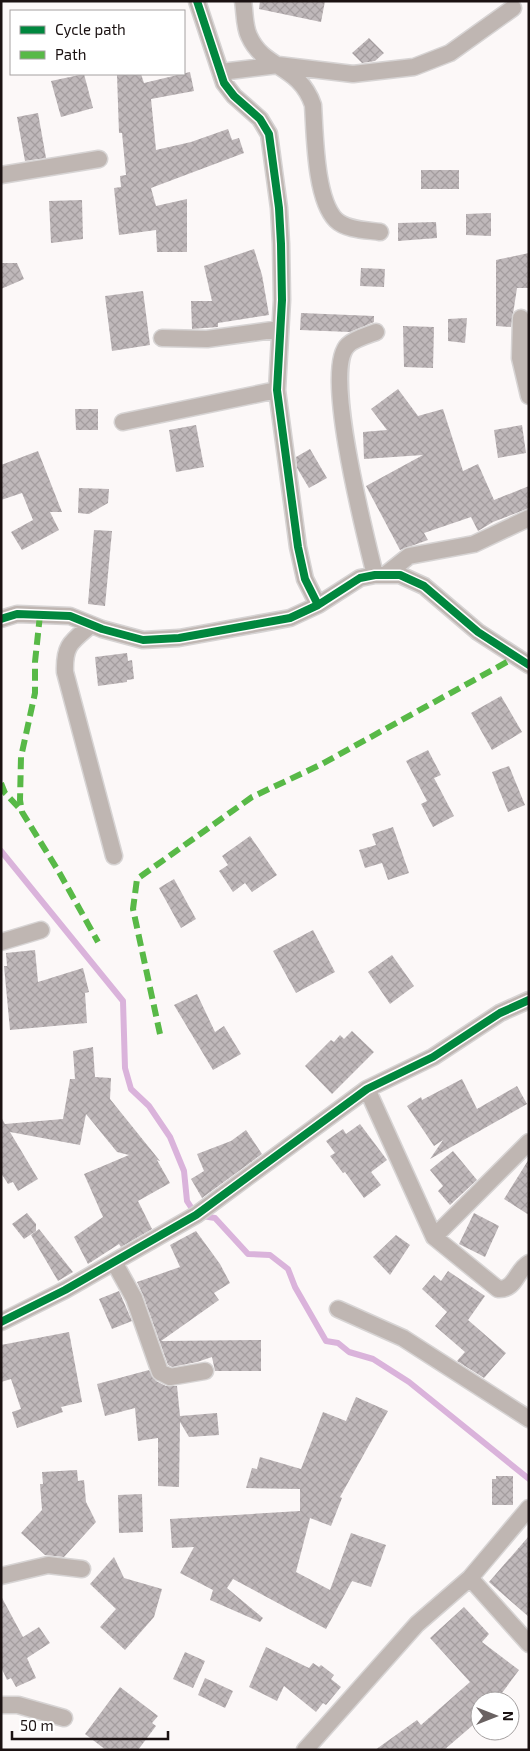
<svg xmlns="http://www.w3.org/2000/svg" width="530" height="1751" viewBox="0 0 530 1751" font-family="'Exo 2',sans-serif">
  <defs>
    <pattern id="building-cross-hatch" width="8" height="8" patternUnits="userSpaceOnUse" patternTransform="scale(1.25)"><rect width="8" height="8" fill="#bfb8ba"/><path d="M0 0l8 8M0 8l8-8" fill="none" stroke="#a49d9f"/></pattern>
  </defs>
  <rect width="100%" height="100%" fill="#fcf8f8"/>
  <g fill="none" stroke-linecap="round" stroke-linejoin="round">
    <!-- stream -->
    <path stroke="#dab3db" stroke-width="6" d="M1,851l122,150 2,67 6,21 18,17 21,31 14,34 3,30 9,14 19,3 33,36 22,1 18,14 7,18 31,54 12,2 11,9 24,7 36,23 120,97"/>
  </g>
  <!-- building -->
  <path fill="url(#building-cross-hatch)" d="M260,1h65l-4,21 -62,-13z
    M369,38l15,15 -9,8 -13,2 -10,-10z
    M190,72l4,19 -43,8 5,51 35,-8 37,-13 4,11 7,-2 5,15 -93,35 5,18 31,-7v53h-30l-1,-22 -37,5 -5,-47 7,-1 -1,-11 6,-1 -4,-42h-3l-2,-58 24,-1 3,9z
    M84,74l9,34 -32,9 -10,-36z
    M38,113l8,45 -21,3 -8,-44z
    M421,170h38v19h-38z
    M82,200l1,39 -32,4 -2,-42z
    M491,213v23l-25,-1v-21z
    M436,222l1,16 -39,3v-18z
    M254,249l8,26 7,40 -51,8v4l-26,2 -1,-28h21l-8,-35z
    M529,253v35h-12l-6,39 -15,-1v-66z
    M1,263h16l7,16 -23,10z
    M361,268l24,1 -1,18 -24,-1z
    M143,291l7,54 -38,6 -7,-55z
    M301,313l73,3v6l-24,10 -50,-2z
    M467,318l-2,25 -17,-2v-22z
    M403,326l31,1 -1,41 -29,-1z
    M398,389l20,27 25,-7 20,62 15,-7 16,36 35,-14v22l-36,14 -15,9 -7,-14 -47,16 4,7 -28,10 -34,-64 57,-31 -59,4 -1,-27 24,-2 -16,-21z
    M75,409h23v21h-22z
    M196,425l8,42 -28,5 -7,-42z
    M522,425l4,28 -28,5 -4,-28z
    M310,449l17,29 -18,10 -12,-20 -1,-11z
    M38,451l24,61h-12l9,18 -37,20 -11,-18 22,-12 -11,-27 -21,7v-35z
    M79,488l30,1 -1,14 -19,11 -11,-1z
    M94,530l18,1 -7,75 -17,-2z
    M127,653l1,8 4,-1 2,19 -7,1v2l-29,4 -3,-29z
    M501,696l21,36 -30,18 -21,-37z
    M428,750l13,25 -7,3 20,38 -21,11 -12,-23 6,-3 -21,-40z
    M509,766l16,39 -17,7 -16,-40z
    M393,827l16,46 -21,7 -6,-17 -17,5 -6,-18 17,-5 -4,-11z
    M250,836l27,39 -25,17 -7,-9 -12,9 -14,-21 9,-6 -6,-9z
    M174,879l22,40 -15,9 -22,-40z
    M313,930l22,42 -39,21 -23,-42z
    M35,950l3,32 45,-14 6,24 -4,1 2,30 -77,7 -6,-64h3l-1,-13z
    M392,955l22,31 -24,18 -22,-32z
    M197,994l18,38 9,-6 17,28 -28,16 -39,-65z
    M352,1031l22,21 -42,42 -27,-28 26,-26 3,2 6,-7 4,4z
    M93,1047l2,30 16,1 -1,21 50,62 -3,-1 13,23 -32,18 14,28 -31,18 -2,-3 -31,20 -14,-27 29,-20 -19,-43 45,-19 -12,-3 -31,-38 -6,31 -70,-13 28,47 -20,12 -5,-9 -5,2 -7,-11v-56l4,7 58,-5 7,-40h5l-2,-28z
    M462,1079l15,30 40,-23 10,18 -97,55 13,-19 -9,6 -27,-40 14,-9 1,3z
    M360,1124l27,36 -16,12 10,13 -17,13 -19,-26 -2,1 -13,-17 5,-3 -9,-12 17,-12 3,5z
    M246,1130l16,24 -60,44 -11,-19 13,-8 -7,-17 34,-13z
    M453,1151l24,29 -27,25 -12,-14 5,-5 -13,-16z
    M529,1159v56l-25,-16z
    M27,1213l9,11v7l-12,8 -12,-15z
    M474,1213l25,13 -14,31 -26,-13z
    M39,1229l34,43 -15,9 -27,-46z
    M196,1231l24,33 10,19 -16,10 5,7 -58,41 100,-1v31h-46l-3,-14 -15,5 -25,5 -4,-2 -25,-70 -6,-13 43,-15 -10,-22z
    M396,1235l14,10 -20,30 -17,-18z
    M448,1271l37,25 -17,24 38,33 -22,25 -27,-17 8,-9 -30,-26 12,-14 -25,-23 12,-14 7,6z
    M119,1291l13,30 -20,8 -13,-30z
    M69,1332l13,70 -21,5 2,5 -46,16 -5,-16 9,-3 -10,-30 -10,3v-37z
    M149,1370l7,11 10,5h11l3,30 37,-3 2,22 -30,2 -9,-15 -1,65 -21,-1v-48l-20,3 -3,-33 -30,8 -8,-32z
    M356,1397l32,14 -48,86 2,1 -11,28 -21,-8 -14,54 34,18 21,-57 35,12 -15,42 -19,-6 -26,48 -93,-50 -6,9 36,30 -3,4 -50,-22 3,-10 -33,-17 14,-26 -22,1 -2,-29 130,-8v-22l-54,-1 6,-20 5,1 3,-12 41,12 22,-57 23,9z
    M77,1470l1,11 6,-1 2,22 10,20 -32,35 -19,-2 -24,-22 21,-23 -2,-26h3l-1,-12z
    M496,1476h17v29h-21v-26h4z
    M142,1494l1,38 -24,1 -1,-38z
    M529,1536v81l-40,-35z
    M114,1557l10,21 38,11 -8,28 -29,33 -25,-23 16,-18 -26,-25z
    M1,1596l22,41 16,-10 11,16 -23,15 9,20 -20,9 -5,-9 -4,2 -6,-13z
    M464,1607l25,27 -7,8 37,28 -23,31h-16v18l-36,31h-69l42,-30 4,5 49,-43 -40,-44z
    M266,1647l43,21 4,-5 6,4 2,-2 13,10 -3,4 10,8 -15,18 -3,-2 -7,9 -32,-26 -7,15 -28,-14z
    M185,1652l20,9 -12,27 -20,-9z
    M205,1678l28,13 -8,17 -27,-13z
    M120,1687l38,29 -6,7 4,3 -18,24h-32l-21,-16z"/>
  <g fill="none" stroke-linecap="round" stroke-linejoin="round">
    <!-- street casing -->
    <g stroke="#d7d4d4" stroke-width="19">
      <path id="street" d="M197,1l27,82 10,13 26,23 9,15 10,74 2,36 1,56 -5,90 21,157 7,32 13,26
        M243,1c2,11 1,25 6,35 15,34 50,28 64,69 2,29 2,94 23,115 10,10 31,10 44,12
        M221,72l57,-7 75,9 61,-7 36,-14 63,-45
        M1,175l98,-16
        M521,318l-1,40 9,38
        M162,338l45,1 73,-10
        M123,422l154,-32
        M375,575c-9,-37 -53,-206 -27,-230 6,-6 20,-10 28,-13
        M385,575l24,-19 65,-12 55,-26
        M1,619l16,-5 53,2 32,13 41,11 36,-2 111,-20 28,-13 42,-27 15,-3h25l24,11 54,46 51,33
        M91,625c-20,17 -27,20 -26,47l49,184
        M1,942l40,-12
        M367,1089l67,148 64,52c18,1 18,-19 31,-26
        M434,1237l95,-95
        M114,1262l20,36 26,74 10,5 35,-6
        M338,1309l65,29 126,81
        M1,1322l64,-32 131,-75 171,-126 66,-32 67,-44 29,-13
        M1,1576l47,-11 34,4
        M470,1578l59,66
        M1,1705h17l46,13
        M305,1750l112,-126 53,-46 59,-70"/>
    </g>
    <!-- street -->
    <use href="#street" stroke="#bfb6b2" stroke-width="16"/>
    <!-- quiet -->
    <path stroke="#58b947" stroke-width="6" stroke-dasharray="12 6" stroke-linecap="butt" d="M40,615l-5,47v31l-14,64 -1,43 2,12 37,60 39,70
      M1,783l4,10 16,17
      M160,1034l-27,-125 4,-30 115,-82 68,-32 196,-108"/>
    <!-- cycleway casing -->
    <g stroke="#fff" stroke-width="11">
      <path id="cycleway" d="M197,1l27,82 10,13 26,23 9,15 10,74 2,36 1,56 -5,90 21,157 7,32 13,26
        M1,619l16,-5 53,2 32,13 41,11 36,-2 111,-20 28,-13 42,-27 15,-3h25l24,11 54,46 51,33
        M1,1322l64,-32 131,-75 171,-126 66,-32 67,-44 29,-13"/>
    </g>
    <!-- cycleway -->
    <use href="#cycleway" stroke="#00873e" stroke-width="8"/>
  </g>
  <!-- border -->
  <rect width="530" height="1751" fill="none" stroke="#1b1212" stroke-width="5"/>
  <!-- legend -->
  <rect x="10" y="10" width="175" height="65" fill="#ffffff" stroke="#a4a0a0"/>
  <rect x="20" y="26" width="25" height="8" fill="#00873e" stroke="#a4a0a0"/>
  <text x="55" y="35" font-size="15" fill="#1b1212">Cycle path</text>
  <rect x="20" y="51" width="25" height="8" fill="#58b947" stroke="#a4a0a0"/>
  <text x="55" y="60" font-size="15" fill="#1b1212">Path</text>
  <!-- north arrow -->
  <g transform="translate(495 1716) rotate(90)"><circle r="24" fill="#ffffff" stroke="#a4a0a0"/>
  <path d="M0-4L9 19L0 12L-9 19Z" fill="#6a6262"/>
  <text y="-8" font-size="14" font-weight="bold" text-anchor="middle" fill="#1b1212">N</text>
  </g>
  <!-- scale -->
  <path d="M12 1731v8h156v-8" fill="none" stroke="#1b1212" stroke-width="2.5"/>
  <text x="20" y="1731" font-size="15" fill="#1b1212" stroke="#ffffff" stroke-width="4" paint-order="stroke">50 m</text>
</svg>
